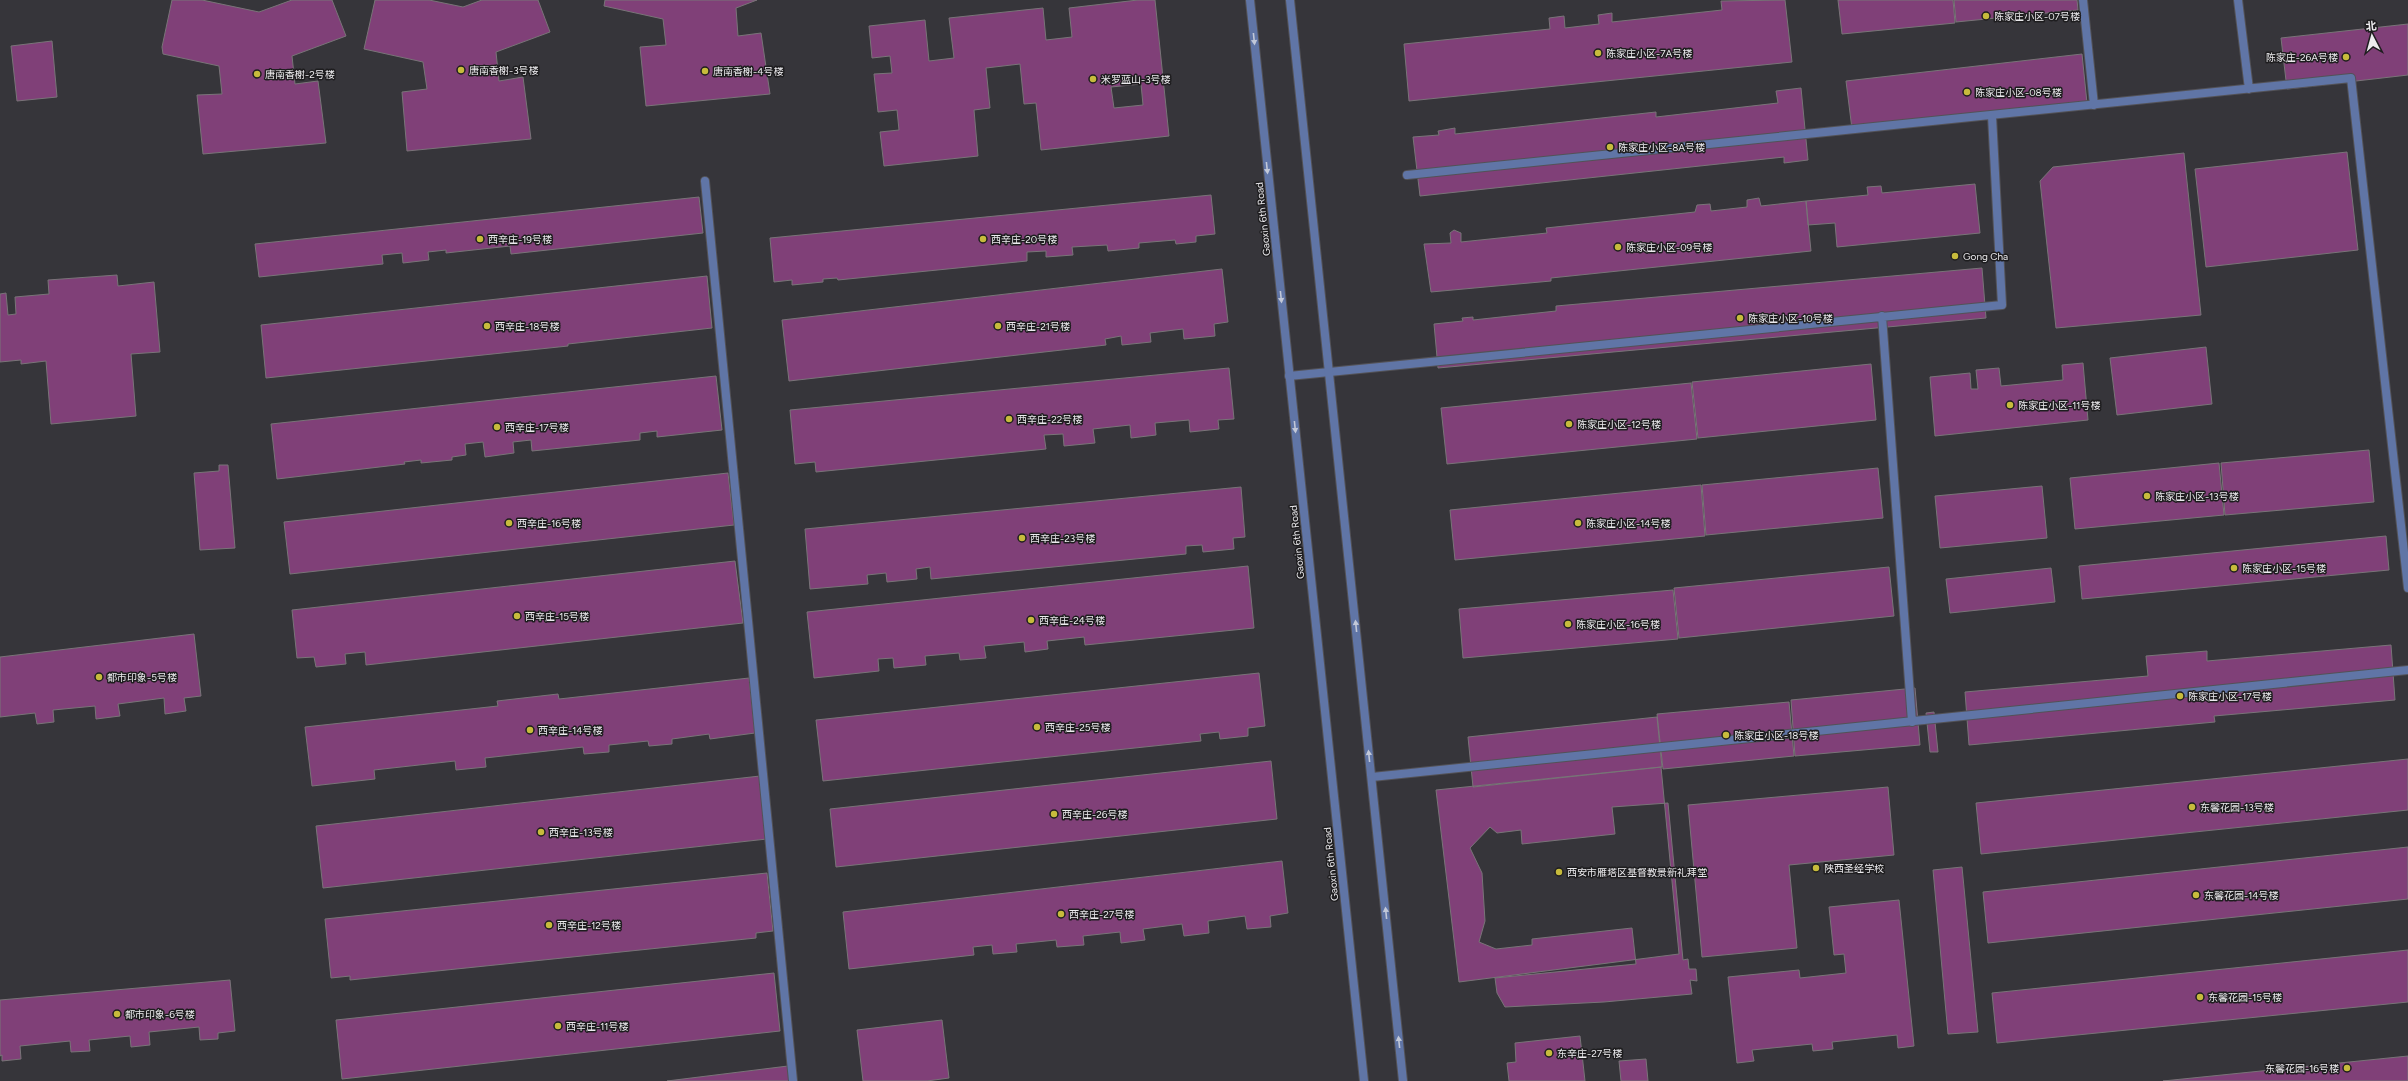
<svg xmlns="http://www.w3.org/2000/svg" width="2408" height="1081" viewBox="0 0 2408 1081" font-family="Figtree,'Noto Sans SC',sans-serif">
  <rect width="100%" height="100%" fill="#36353a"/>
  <!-- building -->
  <path fill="#804078" stroke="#797478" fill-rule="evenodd" d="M172,0h30l57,12 33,-12h40l14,36 -54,20 3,28 23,-3 8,62 -123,11 -6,-59 25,-1 -3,-28 -56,-12 -1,-7z
    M375,0h54l34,7 19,-7h56l12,32 -54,20 3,29 24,-4 8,62 -124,12 -5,-59 25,-3 -4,-27 -59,-13z
    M605,0h152l-21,8 2,28 23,-3 9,61 -124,12 -6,-59 26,-2 -3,-26 -59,-13z
    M1138,0h17l14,136 -128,14 -5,-47 -12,1 -4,-40 -34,4 4,40 -16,2 4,46 -94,10 -4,-34 19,-2 -2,-20 -19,2 -4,-38 18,-1 -2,-17 -18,2 -3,-32 56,-6 4,41 25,-3 -5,-40 94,-10 3,32 26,-3 -3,-29zM1141,84l2,21 -29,3 -3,-21z
    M1785,0l7,62 -383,39 -5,-57 146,-15 -1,-11 15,-2 1,12 34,-4 -1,-9 14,-2v9l110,-12 -1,-9z
    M1838,0h115l2,23 -113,11z
    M1954,0h123l1,10 -122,12z
    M2408,24v51l-121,14 -6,-51z
    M52,41l5,56 -40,4 -6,-55z
    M2082,54l5,49 -235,26 -6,-48z
    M1801,88l7,72 -24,3v-6l-364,39 -7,-59 26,-2 -1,-4 17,-3v6l201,-22v5l122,-14 -2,-12z
    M2347,152l11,98 -152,17 -11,-98z
    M2184,153l17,162 -145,13 -16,-147 13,-14z
    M1975,184l5,49 -143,14 -2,-24 -27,2 -2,-24 62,-6 -1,-8 14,-1 1,7z
    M1211,195l4,39 -19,2v6l-20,2 -1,-4 -36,3v5l-31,3 -1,-6 -35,2 1,8 -27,2v-6l-19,1v9l-189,19 -1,-2 -14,1v3l-31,3v-5l-18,2 -4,-44z
    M699,197l4,36 -192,21 -1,-8 -64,7v-3l-18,2 1,8 -26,3 -1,-10 -20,2 1,9 -124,13 -4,-33z
    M1759,198l2,8 45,-5 5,50 -260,27v3l-120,11 -7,-48 27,-1 -1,-10 4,-3 7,3v9l86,-9 -1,-5 149,-16 2,-7 13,-1 1,7 36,-4v-7z
    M1982,268l4,50 -548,50 -4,-44 29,-3 -1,-3 11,-1v3l83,-9v-5z
    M1222,269l6,53 -14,2 1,12 -31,3 -1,-10 -33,4 1,9 -29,3 -1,-9 -16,3 1,6 -317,36 -7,-61z
    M117,275l1,11 36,-4 6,70 -29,2 5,62 -85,8 -5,-63 -25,3v-4l-21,2v-68l6,-1 2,22 8,-1 -1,-17 34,-3 -1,-14z
    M707,276l5,52 -144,16v2l-302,32 -5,-53z
    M2206,347l6,57 -95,11 -7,-57z
    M2083,363l5,57 -153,16 -5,-59 40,-4 1,16h7l-2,-19 23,-2 2,18 62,-6 -1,-15z
    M1871,364l5,56 -178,18 -6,-56z
    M1229,368l5,51 -16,1 1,9 -29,3 -1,-12 -34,3 1,12 -25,3 -1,-13 -37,4 2,14 -31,3 -1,-12 -19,1 2,14 -230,23 -1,-10 -20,2 -5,-54z
    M716,376l6,54 -65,7v-6l-17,2v7l-108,11 -1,-11 -18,2 1,11 -29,4 -2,-15 -18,2 1,11 -14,2v3l-31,3v-3l-17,2 1,2 -128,15 -6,-55z
    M1691,383l6,56 -250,25 -6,-56z
    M2369,450l5,52 -149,13 -4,-52z
    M2219,463l5,52 -149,14 -5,-51z
    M219,465h9l7,83 -35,2 -6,-77 25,-2z
    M1878,468l5,50 -177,17 -4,-50z
    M728,473l6,52 -444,49 -6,-52z
    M1701,485l4,51 -250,24 -5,-50z
    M2042,486l5,52 -107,10 -5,-52z
    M1241,487l4,50 -12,1 1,11 -31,3 -1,-7 -16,1v8l-255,25 -1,-12 -14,2 1,10 -30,3 -1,-9 -19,2 1,9 -58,5 -5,-60z
    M2386,536l3,34 -307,29 -3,-33z
    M735,561l8,62 -377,42 -1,-13 -20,2 1,10 -30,3 -2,-10 -17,1 -5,-48z
    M1248,566l6,62 -169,17 -1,-8 -37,4 1,8 -23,3 -1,-10 -40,4 2,12 -26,2 -1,-7 -34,3 1,9 -32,3 -1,-10 -15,1 1,12 -65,7 -7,-66z
    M1889,567l5,49 -215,22 -5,-50z
    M2051,568l4,34 -105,11 -4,-34z
    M1673,590l5,49 -215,19 -4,-49z
    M194,634l7,62 -17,2 2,13 -21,3 -1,-16 -46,6 2,12 -24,3 -1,-13 -42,4 1,12 -17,2 -2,-11 -35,4v-60z
    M2391,645l4,55 -181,16 1,6 -246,23 -4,-53 183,-16 -2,-20 61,-5v10z
    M1259,673l6,53 -17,2v8l-28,3 -1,-7 -19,2 1,7 -378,40 -7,-61z
    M749,678l6,55 -45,6 -1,-5 -37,5v5l-23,2 -1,-5 -39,4v7l-25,2 -1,-7 -98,11 1,9 -30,3 -1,-9 -81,9 1,9 -63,7 -7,-59 193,-21 -1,-5 61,-7 1,5z
    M1915,688l5,57 -125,11 -4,-56z
    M1789,702l5,54 -131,13 -6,-55z
    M1934,712l4,40h-8l-4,-39z
    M1657,717l5,50 -189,20 -5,-50z
    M2408,759v51l-427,44 -5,-51z
    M1271,761l6,58 -441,48 -6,-58z
    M1661,767l18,187 -220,28 -23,-192z
    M760,776l7,63 -444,49 -7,-62z
    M1888,787l6,68 -105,10 8,83 -95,9 -14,-152z
    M1668,803l15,157 5,-1 1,10h7l1,12 -7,-1 2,14 -88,8 -99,5 -8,-14 -2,-15 141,-14 -4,-36 -100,11v6l-36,4 -17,-7 6,-21 -3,-48 -12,-25 20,-21 7,6 24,-3 1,14 93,-10 -3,-27z
    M2408,847v52l-420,44 -5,-51z
    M1282,861l6,52 -18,3 1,11 -24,2 -2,-13 -37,5 1,12 -25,3 -2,-12 -39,5 2,11 -24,3 -1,-11 -37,4 1,9 -27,2 -1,-7 -40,4 1,8 -24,2 -1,-9 -19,2 1,8 -125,14 -6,-57z
    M1962,867l16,165 -30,2 -15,-164z
    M767,873l6,58 -17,2v5l-406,42v-4l-19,2 -6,-59z
    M1899,900l15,146 -16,2 -1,-13 -65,7 1,7 -20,2 -1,-7 -60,6 2,11 -17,2 -9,-86 71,-7 1,8 46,-5 -2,-19 -10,1 -5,-48z
    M2408,950v52l-411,41 -5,-50z
    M774,973l6,58 -438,48 -6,-59z
    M230,980l5,51 -17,2v6l-18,1 -1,-13 -50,5 1,13 -19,2 -1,-11 -41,4 1,11 -19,1 -1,-11 -50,5 1,13 -19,2v-6l-2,1v-56z
    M942,1020l7,58 -22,3h-64l-6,-51z
    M1580,1036l5,45h-76l-2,-18 9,-1 -1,-19z
    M2408,1056v25h-245z
    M1646,1059l2,22h-27l-2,-20z
    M788,1066l2,15h-123z"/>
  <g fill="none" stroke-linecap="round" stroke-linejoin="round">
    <!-- minor casing -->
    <g stroke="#535257" stroke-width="10">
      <path id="minor" d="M2083,0l11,105
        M2238,0l11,89
        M1407,175l944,-97 57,510
        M705,181l88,900
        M1882,316l30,406
        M1289,376l713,-71 -10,-189
        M1372,777l1036,-107"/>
    </g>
    <!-- tertiary casing -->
    <g stroke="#535257" stroke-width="10">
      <path id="tertiary" d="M1250,0l114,1081
        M1290,0l113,1081"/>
    </g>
    <!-- minor -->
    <use href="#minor" stroke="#6075a6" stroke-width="8"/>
    <!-- tertiary -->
    <use href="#tertiary" stroke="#6075a6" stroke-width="8"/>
  </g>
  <!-- one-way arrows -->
  <defs><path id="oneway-solid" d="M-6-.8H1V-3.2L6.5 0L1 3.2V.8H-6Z"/></defs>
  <g fill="#c2c8d8">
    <use href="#oneway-solid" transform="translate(1254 39) rotate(84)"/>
    <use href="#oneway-solid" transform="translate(1267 168) rotate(84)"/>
    <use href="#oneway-solid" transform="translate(1281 297) rotate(84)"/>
    <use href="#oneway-solid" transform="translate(1295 427) rotate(84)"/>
    <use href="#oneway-solid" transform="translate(1356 626) rotate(-96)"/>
    <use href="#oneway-solid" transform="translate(1369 756) rotate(-96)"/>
    <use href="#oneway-solid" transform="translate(1386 913) rotate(-96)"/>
    <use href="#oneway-solid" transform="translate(1399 1042) rotate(-96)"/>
  </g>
  <!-- markers -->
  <g fill="#c7bb3c" stroke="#1e1d1f" stroke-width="1.5">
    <circle cx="1986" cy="16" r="4"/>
    <circle cx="1598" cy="53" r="4"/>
    <circle cx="2346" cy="57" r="4"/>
    <circle cx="461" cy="70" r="4"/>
    <circle cx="705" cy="71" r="4"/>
    <circle cx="257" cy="74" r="4"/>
    <circle cx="1093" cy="79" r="4"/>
    <circle cx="1967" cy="92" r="4"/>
    <circle cx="1610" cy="147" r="4"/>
    <circle cx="480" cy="239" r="4"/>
    <circle cx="983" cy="239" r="4"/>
    <circle cx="1618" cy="247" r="4"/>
    <circle cx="1955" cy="256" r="4"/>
    <circle cx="1740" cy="318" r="4"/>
    <circle cx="487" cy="326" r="4"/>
    <circle cx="998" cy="326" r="4"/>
    <circle cx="2010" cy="405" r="4"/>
    <circle cx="1009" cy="419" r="4"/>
    <circle cx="1569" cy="424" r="4"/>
    <circle cx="497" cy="427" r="4"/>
    <circle cx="2147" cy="496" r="4"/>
    <circle cx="509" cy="523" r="4"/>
    <circle cx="1578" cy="523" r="4"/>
    <circle cx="1022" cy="538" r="4"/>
    <circle cx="2234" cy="568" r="4"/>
    <circle cx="517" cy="616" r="4"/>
    <circle cx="1031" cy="620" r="4"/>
    <circle cx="1568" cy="624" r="4"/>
    <circle cx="99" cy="677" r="4"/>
    <circle cx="2180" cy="696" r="4"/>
    <circle cx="1037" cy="727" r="4"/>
    <circle cx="530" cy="730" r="4"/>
    <circle cx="1726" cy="735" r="4"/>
    <circle cx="2192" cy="807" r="4"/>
    <circle cx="1054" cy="814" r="4"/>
    <circle cx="541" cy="832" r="4"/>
    <circle cx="1816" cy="868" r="4"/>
    <circle cx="1559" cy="872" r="4"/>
    <circle cx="2196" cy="895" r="4"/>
    <circle cx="1061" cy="914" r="4"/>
    <circle cx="549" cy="925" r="4"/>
    <circle cx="2200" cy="997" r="4"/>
    <circle cx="117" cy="1014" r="4"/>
    <circle cx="558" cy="1026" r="4"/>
    <circle cx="1549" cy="1053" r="4"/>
    <circle cx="2347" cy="1068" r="4"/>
  </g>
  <g text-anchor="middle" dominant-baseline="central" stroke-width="3" stroke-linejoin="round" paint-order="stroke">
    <!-- poi labels -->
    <g font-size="10" fill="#ecebee" stroke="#1e1d1f" text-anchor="start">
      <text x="1994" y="16">陈家庄小区-07号楼</text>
      <text x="1606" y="53">陈家庄小区-7A号楼</text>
      <text x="2338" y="57" text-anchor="end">陈家庄-26A号楼</text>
      <text x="469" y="70">唐南香榭-3号楼</text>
      <text x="713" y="71">唐南香榭-4号楼</text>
      <text x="265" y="74">唐南香榭-2号楼</text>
      <text x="1101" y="79">米罗蓝山-3号楼</text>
      <text x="1975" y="92">陈家庄小区-08号楼</text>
      <text x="1618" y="147">陈家庄小区-8A号楼</text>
      <text x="488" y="239">西辛庄-19号楼</text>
      <text x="991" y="239">西辛庄-20号楼</text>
      <text x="1626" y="247">陈家庄小区-09号楼</text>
      <text x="1963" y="256">Gong Cha</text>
      <text x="1748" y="318">陈家庄小区-10号楼</text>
      <text x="495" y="326">西辛庄-18号楼</text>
      <text x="1006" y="326">西辛庄-21号楼</text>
      <text x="2018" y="405">陈家庄小区-11号楼</text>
      <text x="1017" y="419">西辛庄-22号楼</text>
      <text x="1577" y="424">陈家庄小区-12号楼</text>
      <text x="505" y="427">西辛庄-17号楼</text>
      <text x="2155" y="496">陈家庄小区-13号楼</text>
      <text x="517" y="523">西辛庄-16号楼</text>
      <text x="1586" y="523">陈家庄小区-14号楼</text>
      <text x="1030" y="538">西辛庄-23号楼</text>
      <text x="2242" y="568">陈家庄小区-15号楼</text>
      <text x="525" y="616">西辛庄-15号楼</text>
      <text x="1039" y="620">西辛庄-24号楼</text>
      <text x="1576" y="624">陈家庄小区-16号楼</text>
      <text x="107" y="677">都市印象-5号楼</text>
      <text x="2188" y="696">陈家庄小区-17号楼</text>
      <text x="1045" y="727">西辛庄-25号楼</text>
      <text x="538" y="730">西辛庄-14号楼</text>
      <text x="1734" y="735">陈家庄小区-18号楼</text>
      <text x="2200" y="807">东馨花园-13号楼</text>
      <text x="1062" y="814">西辛庄-26号楼</text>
      <text x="549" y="832">西辛庄-13号楼</text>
      <text x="1824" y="868">陕西圣经学校</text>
      <text x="1567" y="872">西安市雁塔区基督教景新礼拜堂</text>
      <text x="2204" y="895">东馨花园-14号楼</text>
      <text x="1069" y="914">西辛庄-27号楼</text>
      <text x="557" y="925">西辛庄-12号楼</text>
      <text x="2208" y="997">东馨花园-15号楼</text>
      <text x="125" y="1014">都市印象-6号楼</text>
      <text x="566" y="1026">西辛庄-11号楼</text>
      <text x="1557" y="1053">东辛庄-27号楼</text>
      <text x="2339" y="1068" text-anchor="end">东馨花园-16号楼</text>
    </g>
    <!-- street labels -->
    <g font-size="10" fill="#ecebee" stroke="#1e1d1f">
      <text transform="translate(1263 219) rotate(-96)">Gaoxin 6th Road</text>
      <text transform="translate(1297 542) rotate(-96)">Gaoxin 6th Road</text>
      <text transform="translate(1331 864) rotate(-96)">Gaoxin 6th Road</text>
    </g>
  </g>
  <!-- north arrow -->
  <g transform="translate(2372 36) rotate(354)" stroke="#1e1d1f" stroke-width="3" paint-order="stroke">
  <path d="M0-3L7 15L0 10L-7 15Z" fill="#ecebee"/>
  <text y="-6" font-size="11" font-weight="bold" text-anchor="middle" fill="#ecebee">北</text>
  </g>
</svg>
